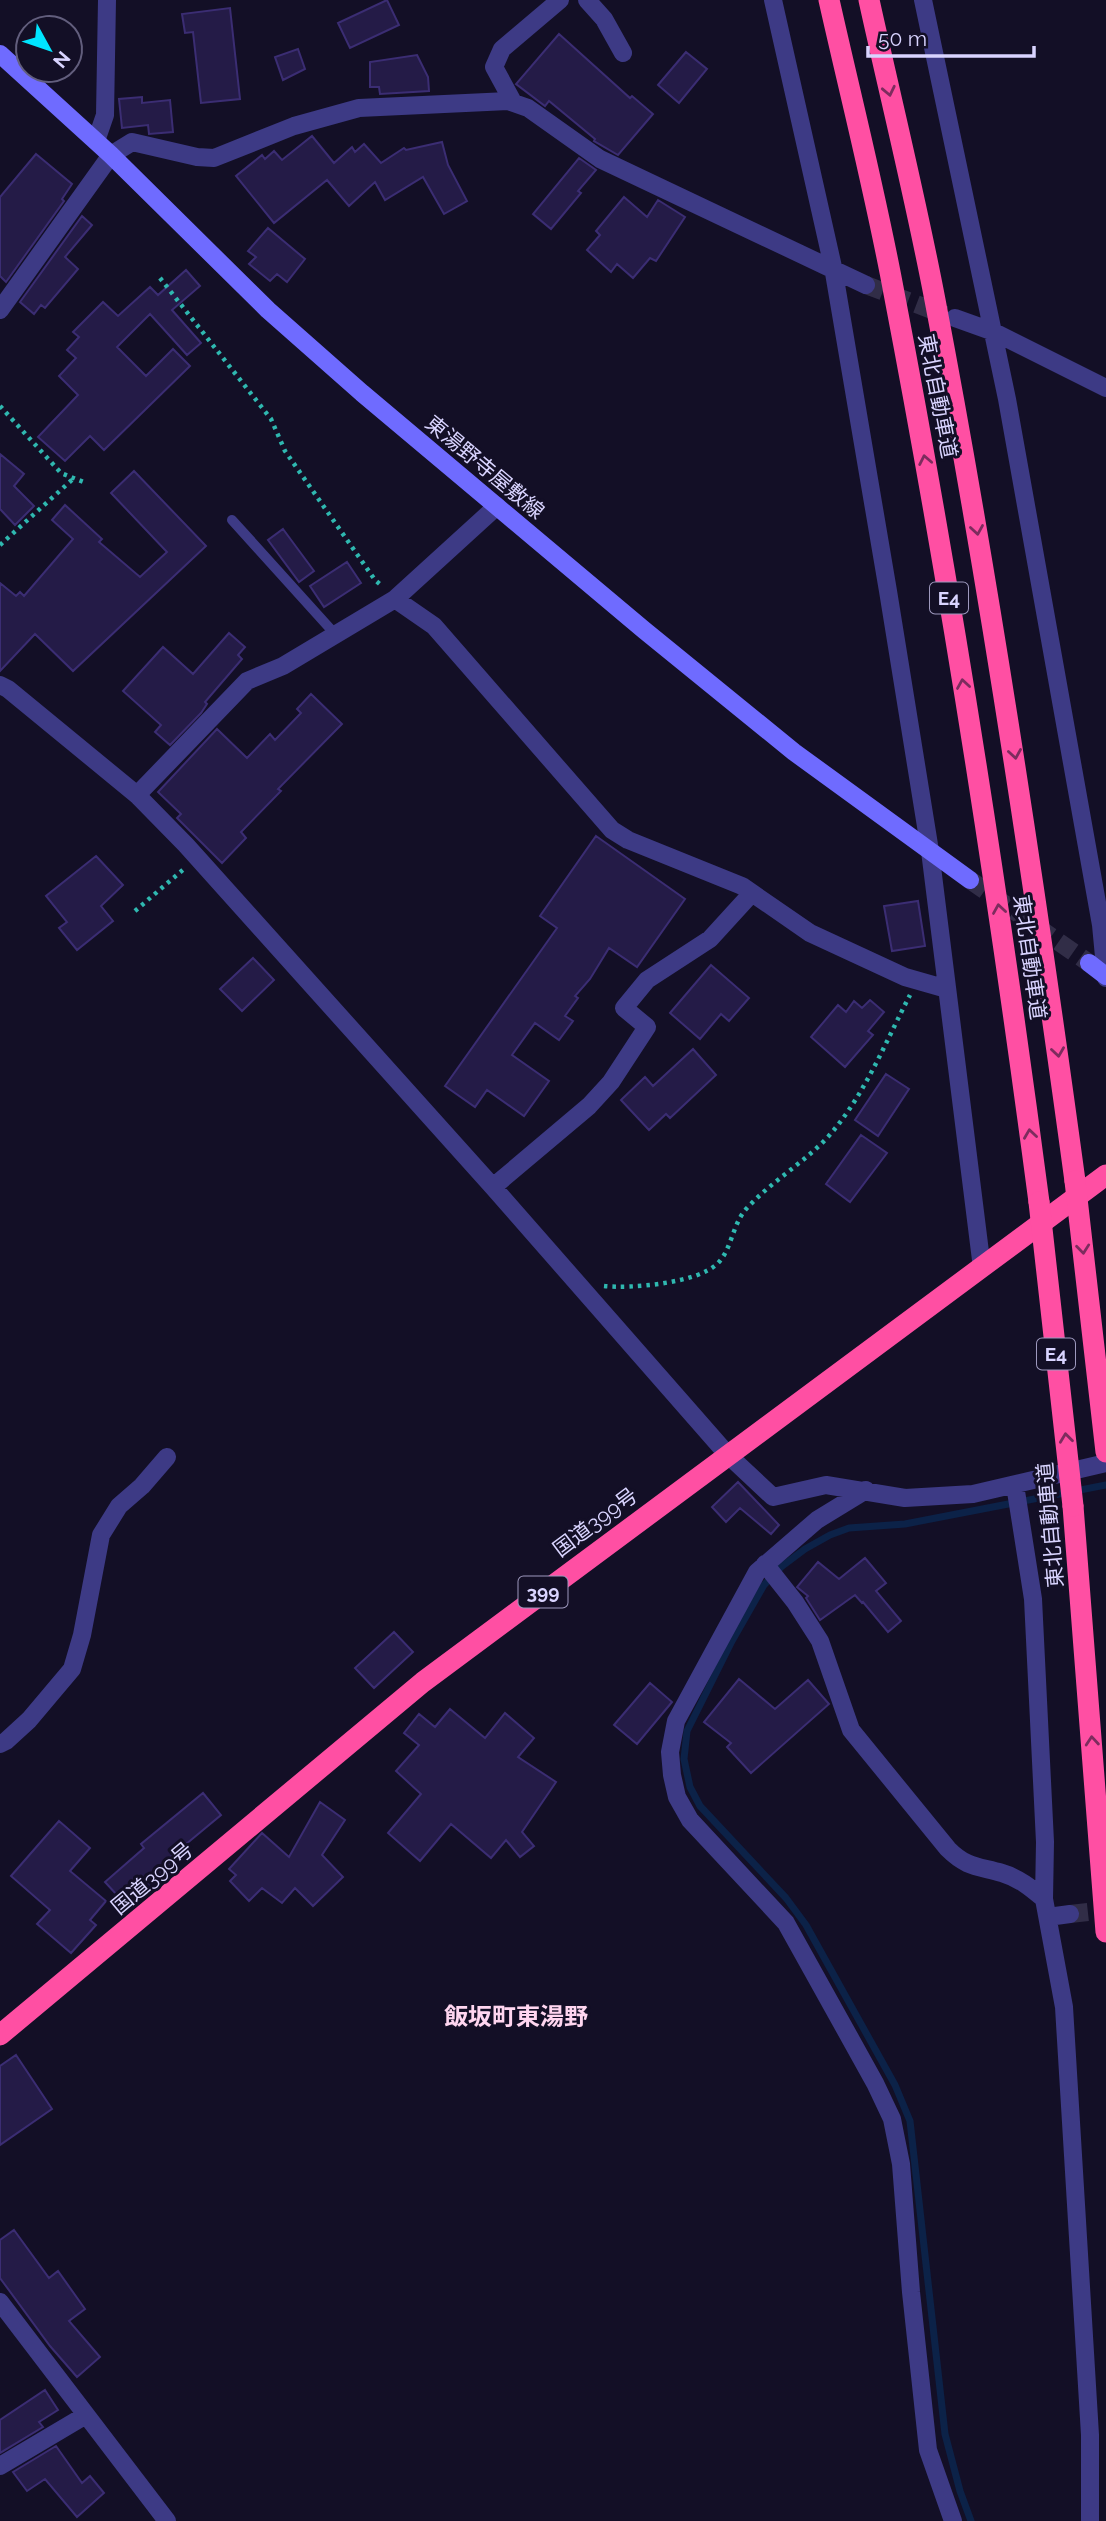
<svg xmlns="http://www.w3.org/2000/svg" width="1106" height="2521" viewBox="0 0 1106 2521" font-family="Raleway,'Noto Sans JP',sans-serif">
  <rect width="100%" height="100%" fill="#130f26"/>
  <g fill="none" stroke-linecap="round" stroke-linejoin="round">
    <!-- stream -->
    <path stroke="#0c2248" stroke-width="7" d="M971,2521l-11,-30 -15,-57 -35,-313 -15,-36 -89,-160 -20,-27 -86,-92 -10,-19 -6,-28 3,-28 45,-90 32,-56 17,-18 24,-18 25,-14 19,-7 56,-4 201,-39"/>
  </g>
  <!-- building -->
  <path fill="#241b47" stroke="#3b2d73" stroke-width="2" d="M387,0l12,25 -49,23 -12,-25z
    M230,8l10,91 -39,4 -8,-71 -8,1 -3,-19z
    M559,34l71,64 2,-2 21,18 -35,41 -24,-14 1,-2 -46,-38 -4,5 -29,-22z
    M298,49l7,20 -22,11 -8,-23z
    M686,52l21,17 -28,34 -21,-18z
    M417,55l11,22 1,14 -49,3 -1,-7h-9v-25z
    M142,97v6l28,-3 3,32 -24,2 -1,-9 -26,3 -3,-29z
    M312,136l22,27 18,-16 3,5 9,-8 17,19 23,-15 2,2 36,-8 6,23 19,36 -23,13 -21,-37 -38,23 -10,-18 -26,24 -22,-26 -53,43 -38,-47 26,-21 3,4 9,-8 8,9z
    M36,154l36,30 -10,15 2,2 -58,81 -6,-6v-79z
    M579,158l17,12 -18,21 3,2 -30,36 -18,-15z
    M624,197l23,20 11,-17 27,17 -29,44 -6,-3 -17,20 -16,-14 -6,8 -24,-22 13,-15 -4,-4z
    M82,216l10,9 -27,32 13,12 -33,39 -4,-3 -7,9 -14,-12z
    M268,228l37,31 -18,23 -10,-8 -7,7 -21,-17 7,-7 -8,-6z
    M186,270l14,16 -28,24 29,33 -14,12 -37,-41 -33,33 29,29 27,-27 17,17 -86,84 -14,-14 -25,25 -27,-24 40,-42 -19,-19 17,-18 -9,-8 12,-13 -6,-5 30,-30 15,14 32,-29 8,8z
    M0,454l24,20 -10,12 20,20 -19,19 -15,-16z
    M134,471l72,75 -133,125 -38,-37 -35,37v-88l16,13 4,-4 4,4 49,-57 -21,-19 13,-15 37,34 -3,3 41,35 27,-25 -56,-59z
    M283,529l31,42 -15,11 -31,-42z
    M347,562l14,21 -37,24 -14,-21z
    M229,633l16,14 -7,8 4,4 -37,43 2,2 -6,9 -31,32 -15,-13 6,-7 -38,-34 40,-44 30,27z
    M311,694l31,30 -64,65 3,2 -40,41 5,6 -24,25 -45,-45 4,-4 -23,-22 59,-63 30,29 23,-24 5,6 26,-27 -4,-4z
    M596,836l89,63 -48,68 -28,-19 -19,31 -15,17 3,2 -13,18 8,5 -14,19 -24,-17 -23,32 37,26 -25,35 -37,-26 -12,17 -30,-21 112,-158 -17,-12z
    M96,856l27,29 -22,21 12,15 -36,29 -18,-22 8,-6 -21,-26z
    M918,901l7,45 -33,5 -8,-45z
    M253,958l21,22 -32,31 -22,-22z
    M711,965l38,33 -20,23 -8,-7 -21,25 -30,-26z
    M870,1000l14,12 -16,19 5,4 -28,32 -34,-30 27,-32 8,7 8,-11 8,7z
    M693,1049l23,26 -46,43 -4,-4 -17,16 -28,-30 24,-23 8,9z
    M886,1074l23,15 -31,47 -23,-16z
    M861,1135l26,18 -37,49 -24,-18z
    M738,1482l41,43 -8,9 -31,-26 -14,14 -14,-15z
    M865,1558l21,25 -10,8 25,30 -13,11 -25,-30 -1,1 -7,-8 -35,25 -14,-22 2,-2 -11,-9 21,-25 21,17z
    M394,1632l19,20 -39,36 -19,-20z
    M739,1679l36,30 33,-29 21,24 -78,69 -24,-26 4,-4 -27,-21z
    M650,1683l22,19 -35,42 -23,-19z
    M450,1709l35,29 20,-25 29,25 -16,19 38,25 -34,50 12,14 -14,11 -14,-17 -15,18 -40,-34 -31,37 -32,-28 33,-39 -25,-23 23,-26 -15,-12 15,-19 16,13z
    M203,1793l18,22 -53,44 7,8 -46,41 -24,-26 39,-34 -3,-4z
    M320,1802l25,18 -23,35 21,22 -30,29 -18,-18 -13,15 -20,-15 -13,13 -19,-20 6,-6 -7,-6 33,-36 27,24z
    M59,1821l31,27 -20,23 36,30 -16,19 6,5 -25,28 -34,-29 13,-14 -39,-34z
    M16,2055l36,54 -52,36v-79z
    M14,2230l35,48 9,-7 27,38 -16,12 31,36 -23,20 -27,-31 -50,-68v-38z
    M45,2390l13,20 -19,12 4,5 -43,26v-33z
    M56,2446l26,37 8,-7 14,17 -27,24 -32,-38 -18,12 -14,-19z"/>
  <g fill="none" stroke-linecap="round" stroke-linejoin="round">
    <!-- street-tunnel -->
    <path stroke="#312d47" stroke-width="18" stroke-dasharray="18 9" stroke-linecap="butt" d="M866,285l79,30
      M1070,1914l36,-4"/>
    <!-- secondary-tunnel -->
    <path stroke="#312d47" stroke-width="18" stroke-dasharray="18 9" stroke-linecap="butt" d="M970,880l119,83"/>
    <!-- path -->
    <path stroke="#2fb8b0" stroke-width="4.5" stroke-dasharray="3.5 5" stroke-linecap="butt" d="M160,278l111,141 14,32 90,129 7,6
      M0,406l61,67 25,10
      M0,545l74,-67
      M135,911l50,-43
      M604,1286c27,3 93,-3 113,-22 15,-14 15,-40 30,-56 24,-26 55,-44 80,-70 37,-41 58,-95 83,-143"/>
    <!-- lane -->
    <path stroke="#3d3a85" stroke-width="10" d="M232,520l103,114"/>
    <!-- street -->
    <path stroke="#3d3a85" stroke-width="18" d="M587,0l17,19 19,34
      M773,0l60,267 55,324 42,260 52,417
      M923,0l84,399 94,526 5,53
      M513,102l-19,-35 8,-18 58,-49
      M96,141l9,-26 2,-115
      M0,310l111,-155 21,-13 65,15 17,1 80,-32 65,-18 149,-7 20,7 72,51 266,126
      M955,318l39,14 112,56
      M395,599l39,27 178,204 16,10 114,46 68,47 95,44 42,12
      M0,685l8,4 129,106 49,50 307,342 234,267 46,43 53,-12 79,13 68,-4 133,-31
      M137,795l110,-114 36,-15 112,-67 102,-93
      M493,1187l96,-81 22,-24 36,-55 -23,-19 23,-28 63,-41 42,-46
      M1015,1485l18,114 12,243 -1,57 20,108 26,428v86
      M866,1490l-49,30 -60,52 -81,149 -6,31 2,23 5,22 13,23 96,103 89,160 17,36 9,45 10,128 17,158 25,71
      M765,1564l30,38 25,39 31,89 97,119c19,19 30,17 54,24 17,5 29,15 42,26
      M0,1744l6,-3 23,-21 43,-51 10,-34 19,-100 18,-29 23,-20 25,-29
      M1048,1917l22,-3
      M0,2302l167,219
      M0,2466l86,-51"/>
    <!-- secondary -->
    <path stroke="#6f6bff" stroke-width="18" d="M0,54l111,101 157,155 94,83 282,237 150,122 176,128
      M1089,963l17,13"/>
    <!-- highway -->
    <path stroke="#ff4fa3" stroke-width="21" d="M829,0c22,98 47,195 65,293 58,302 105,605 145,909
      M869,0c22,100 47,200 66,300 56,293 100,587 140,881
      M1073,1506l33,426
      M0,2035l423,-353 683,-507"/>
    <!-- highway-bridge -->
    <path stroke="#ff4fa3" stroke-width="21" d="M1075,1181l31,271
      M1039,1202l34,304"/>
  </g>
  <!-- one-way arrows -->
  <defs><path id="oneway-chevron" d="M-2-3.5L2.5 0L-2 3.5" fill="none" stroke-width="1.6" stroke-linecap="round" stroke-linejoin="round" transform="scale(1.75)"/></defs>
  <g stroke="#7d2c5e">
    <use href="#oneway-chevron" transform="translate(889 91) rotate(78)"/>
    <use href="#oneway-chevron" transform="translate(925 460) rotate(-101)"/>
    <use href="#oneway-chevron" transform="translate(977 530) rotate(81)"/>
    <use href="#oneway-chevron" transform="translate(963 684) rotate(-99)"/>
    <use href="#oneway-chevron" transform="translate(1015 754) rotate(81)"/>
    <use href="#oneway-chevron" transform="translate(999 909) rotate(-99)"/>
    <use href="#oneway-chevron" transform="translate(1058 1052) rotate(82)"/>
    <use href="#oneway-chevron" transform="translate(1030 1134) rotate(-98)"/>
    <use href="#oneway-chevron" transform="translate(1083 1249) rotate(84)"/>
    <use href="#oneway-chevron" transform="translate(1066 1438) rotate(-97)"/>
    <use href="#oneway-chevron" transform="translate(1092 1741) rotate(-95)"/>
  </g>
  <g text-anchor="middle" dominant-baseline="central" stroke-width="6" stroke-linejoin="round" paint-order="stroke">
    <!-- shield labels -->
    <g fill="#130f26" stroke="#9e99be" stroke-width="2">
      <rect x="930" y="582.5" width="38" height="31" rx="5"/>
      <rect x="1037" y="1338.5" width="38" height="31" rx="5"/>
      <rect x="518.5" y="1576.5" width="49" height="31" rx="5"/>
    </g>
    <g font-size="19" font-weight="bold" fill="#d9d4ff">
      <text x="949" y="598">E4</text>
      <text x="1056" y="1354">E4</text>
      <text x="543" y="1592">399</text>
    </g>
    <!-- street labels -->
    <g font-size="21" fill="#d9d4ff" stroke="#130f26">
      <text transform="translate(938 396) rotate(79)">東北自動車道</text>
      <text transform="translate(485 467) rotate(40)">東湯野寺屋敷線</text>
      <text transform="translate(1030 957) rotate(82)">東北自動車道</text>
      <text transform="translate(595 1522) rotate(-37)">国道399号</text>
      <text transform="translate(1050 1525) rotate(-95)">東北自動車道</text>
      <text transform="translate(152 1878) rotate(-40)">国道399号</text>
    </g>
    <!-- quarter labels -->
    <g font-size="24" font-weight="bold" fill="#ffd6f0" stroke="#130f26">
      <text x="516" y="2016">飯坂町東湯野</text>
    </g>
  </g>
  <!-- north arrow -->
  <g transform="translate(49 49) rotate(130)"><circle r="33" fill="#130f26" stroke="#625e7d" stroke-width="2"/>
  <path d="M0-5L12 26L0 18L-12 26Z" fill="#00e5ff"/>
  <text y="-10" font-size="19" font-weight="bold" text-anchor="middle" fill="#d9d4ff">N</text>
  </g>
  <!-- scale -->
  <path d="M868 46v10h166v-10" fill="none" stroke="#d9d4ff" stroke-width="3.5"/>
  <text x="878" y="46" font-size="21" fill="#d9d4ff" stroke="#130f26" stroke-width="5" paint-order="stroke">50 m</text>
</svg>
